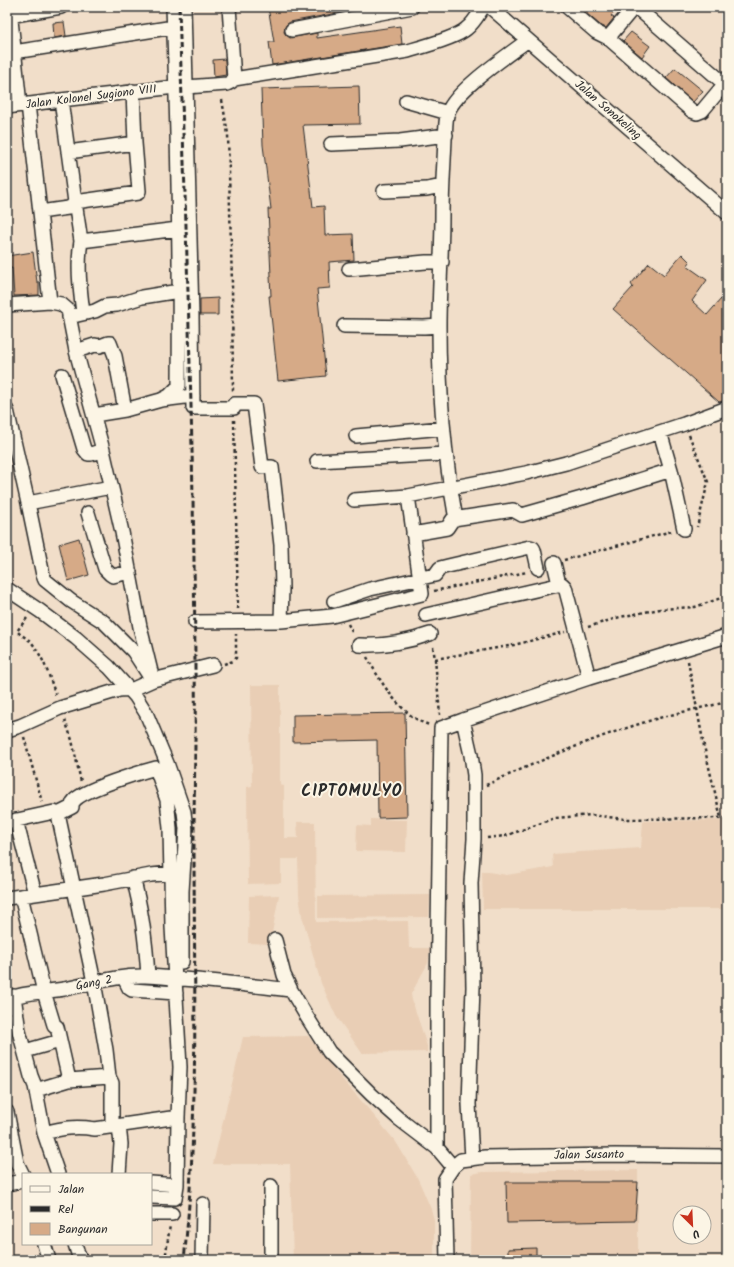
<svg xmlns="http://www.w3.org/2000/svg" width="734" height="1267" viewBox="0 0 734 1267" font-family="Kalam,sans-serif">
  <rect width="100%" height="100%" fill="#f1dec9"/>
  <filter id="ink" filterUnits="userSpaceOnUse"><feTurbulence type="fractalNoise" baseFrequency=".025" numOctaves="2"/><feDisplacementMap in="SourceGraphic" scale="8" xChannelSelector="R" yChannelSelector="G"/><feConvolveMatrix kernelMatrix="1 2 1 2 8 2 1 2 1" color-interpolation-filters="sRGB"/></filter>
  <g filter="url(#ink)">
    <!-- built -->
    <path fill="#e9ceb5" d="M7,217l11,81h-11z
      M251,685h29v100l4,1v52h14l-1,-16h18l1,100 92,-1 1,27h21l-2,15 -17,31 1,6 15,46v6l-65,1 -26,-37 -15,-33 -19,-67 -3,-21 -1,-36h-17v24l-33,1 -1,-97 5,-1z
      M371,819l36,1 -1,32 -50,-1 1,-26 14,1z
      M727,820v89h-244l-1,-38 25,4 46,-8 -1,-13 89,-6 2,-27z
      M279,895l-9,49 -22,-1 1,-47z
      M430,895l-1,22 -111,1v-22z
      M308,1036l29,37 33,38 26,31 22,37 13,30 3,11v39l-141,1 -3,-96h-77l30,-127z
      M638,1170v90h-168l1,-86 12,-2z"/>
    <!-- building -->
    <path fill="#d6aa87" stroke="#2b2b2b" d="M268,7h102l-80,15 -3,2 -2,3 -1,5 2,3 4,3 27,-5v5l83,-12 2,18 -130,21 -3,-23h5z
      M579,7h40l-8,9 3,2 -8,10 -6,-3z
      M64,22l2,14 -12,2 -1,-15z
      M631,32l19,14 -8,11 -19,-16z
      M225,59l1,16 -12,2 -1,-17z
      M675,68l28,23 -10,11 -27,-24z
      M359,86l1,38 -57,1 10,82 11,-1 1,29 28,-1 1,26 -25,2 1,26 -13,1 9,87 -48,5 -9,-85h2l-1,-20h1l-3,-67h3l-8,-64 -2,-56z
      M33,252l4,30h2v13l-25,1 -2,-28 -5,1v-13z
      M682,254l8,8 -3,4 20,14 -15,21 15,14 14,-16 6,4v97l-8,2 -106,-93 20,-22 -2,-3 18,-21 15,12z
      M218,298v17h-18v-16z
      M79,538l10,37 -21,6 -9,-37z
      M405,713l2,104 -29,1 -1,-78 -84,2v-27z
      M506,1182h132l-3,39 -128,2z
      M536,1248v12h-28v-11z"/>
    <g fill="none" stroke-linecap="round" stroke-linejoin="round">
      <!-- minor casing -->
      <g stroke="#2b2b2b" stroke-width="16">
        <path id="minor" d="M184,7l8,309 1,92h41
          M229,7l5,72
          M490,7l237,206
          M567,7l29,25 12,6 84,73 5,2 5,-2 25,-30
          M636,7l91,79
          M292,30l120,-23
          M608,38l26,-31
          M14,52l160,-25
          M186,87l41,-3 4,-2 3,-3 174,-28c14,-4 48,-13 58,-22 8,-6 12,-14 17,-22
          M61,100l14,102 63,-9 1,-2 -4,-48 -2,-52
          M406,101l42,12
          M28,104l22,198
          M20,105l-9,-85 -2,-4 52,-9
          M7,107l54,-7 114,-13
          M331,144l69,-3 46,-6
          M68,152l67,-9
          M384,191l43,-2 15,-3
          M75,202l6,39 97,-12
          M40,212l28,-4 3,-1 4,-5
          M81,241c-4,24 -1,48 2,72
          M349,269l77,-7h16
          M7,305l43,-3 11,2 7,6 8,41 27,99 19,82 18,95 13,53
          M69,317l26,-6 10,-5 12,-1 25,-8 37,-6
          M344,326l80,1 15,-1
          M76,351l19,-6 5,1 8,-3h2l5,13 10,54
          M62,375l22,74 4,5h3l12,-4
          M161,400l8,-4 10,-10c1,-126 -1,-253 -6,-379
          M234,404h20l8,63h10l9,78 1,44 -1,32 51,-5 90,-22 -14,-98
          M7,410l21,93 83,-16
          M94,415l31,-5 36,-10 32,-4
          M660,432l11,38
          M356,436l87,-8
          M317,461l128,-7
          M354,500l54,-4 118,-23 40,-10 118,-39 43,-16
          M28,503l15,72 2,5 26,21 33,21 29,29 15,23
          M88,513l17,56 5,5 3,2 17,-4
          M456,519c-12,-64 -17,-128 -17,-193 0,-37 3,-74 3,-111 0,-26 2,-51 3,-76 1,-7 0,-20 3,-27 9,-23 59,-56 80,-72
          M413,534l34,-6 6,-9 60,-9 9,5 60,-17 89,-28 13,59
          M554,563l5,21
          M7,589l33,22 36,27 33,29 27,30 10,16 21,50 17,49 2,17 -4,62v71
          M334,601l36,-12 65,-14 5,-7 8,-2 82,-19 3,1 1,2 4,18
          M426,615l136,-31 3,3 24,91
          M195,622l86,-1
          M359,645c24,1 49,-3 71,-11
          M463,720l8,35 3,20v64l-3,44 2,104 -4,117 3,55
          M7,730l13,-4 40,-18 59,-18 14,-1 20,-9 60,-15
          M16,820l19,74
          M8,822l46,-10 4,2
          M133,878c9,32 13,65 15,98
          M21,896l23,96 10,33 3,2 12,53 40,-3 -3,-27 -12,-68 -36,-168 14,-7c0,-3 0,-4 2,-6 8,-11 67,-29 82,-33l11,32 3,28 2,99 8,140 -2,50 -1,68 -2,13 -24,-1
          M7,898l97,-14 47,-9 21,-2
          M275,940l9,35 7,15 16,27 22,35 43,43 27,24 38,29 16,19
          M124,978l5,10 3,2 44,3
          M14,996l5,35 12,45 4,10 9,47 14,41
          M7,999c18,-7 38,-7 57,-10 27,-5 54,-14 81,-13 12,0 25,2 37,3 36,2 73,7 109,11
          M25,1051l35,-10
          M109,1077l3,6v44
          M36,1090l33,-10
          M7,1112l10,51 6,12
          M44,1133c19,-5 30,-7 51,-4l83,-12
          M437,1148v-151l4,-269 22,-8 126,-42 138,-42
          M119,1174l2,-30 -2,-18
          M151,1183l26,2
          M7,1184l16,-3
          M151,1214h21
          M44,1244l5,16
          M75,1244l5,16
          M202,1260l1,-56
          M271,1260v-74
          M447,1260l-2,-81 8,-12 8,-7 24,-3 130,-2 112,1"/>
      </g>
      <!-- path -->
      <path stroke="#2b2b2b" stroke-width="2.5" stroke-dasharray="3 3" stroke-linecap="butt" d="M222,100l6,34 4,150 1,109
        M234,420l4,189
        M689,435l19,47 -11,45
        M564,560l108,-29
        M434,591l93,-19
        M27,618l-10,13c4,5 11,7 15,12 12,15 18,35 24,53
        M348,624l5,10
        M588,627l32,-10 40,-8 35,-2 32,-11
        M433,647l2,12 5,56
        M367,657c13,24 35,61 63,68
        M435,659l79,-14 51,-13
        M688,661l16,85 17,72
        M224,664l9,-3 3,-3v-24
        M65,720l7,20 9,42
        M24,737l18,65
        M486,785c49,-22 99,-44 150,-60 30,-10 60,-16 91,-23
        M487,838l18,-2 50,-18 36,-3 34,4 102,-1
        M165,1260l5,-35"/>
      <!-- minor -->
      <use href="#minor" stroke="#fcf5e5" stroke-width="13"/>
      <!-- rail -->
      <path stroke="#2b2b2b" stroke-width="3" stroke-dasharray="6 3" stroke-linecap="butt" d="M179,7c7,220 15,441 16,661 1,57 -1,114 -1,170 0,141 5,282 -10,422"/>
    </g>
  </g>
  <g text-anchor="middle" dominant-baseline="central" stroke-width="4" stroke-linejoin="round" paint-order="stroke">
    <!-- street labels -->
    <g font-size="12" fill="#2b2b2b" stroke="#fcf5e5">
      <text transform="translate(91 97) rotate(-7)">Jalan Kolonel Sugiono VIII</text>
      <text transform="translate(608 110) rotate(41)">Jalan Sonokeling</text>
      <text transform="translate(94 983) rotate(-11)">Gang 2</text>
      <text transform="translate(589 1155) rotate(-1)">Jalan Susanto</text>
    </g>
    <!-- district labels -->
    <g font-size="16" font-weight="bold" letter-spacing="1" fill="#2b2b2b" stroke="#fcf5e5">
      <text x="352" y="791">CIPTOMULYO</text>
    </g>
  </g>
  <!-- margin -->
  <rect width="734" height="1267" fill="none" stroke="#fcf5e5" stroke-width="24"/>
  <rect x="12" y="12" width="710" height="1243" fill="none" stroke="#2b2b2b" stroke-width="1.5" filter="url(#ink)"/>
  <!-- legend -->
  <rect x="22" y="1173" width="130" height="72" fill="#fcf5e5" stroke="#a8a49b"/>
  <rect x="30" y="1186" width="20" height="6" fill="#fcf5e5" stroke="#a8a49b"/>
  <text x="58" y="1193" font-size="12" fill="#2b2b2b">Jalan</text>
  <rect x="30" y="1206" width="20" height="6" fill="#2b2b2b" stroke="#a8a49b"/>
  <text x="58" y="1213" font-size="12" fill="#2b2b2b">Rel</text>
  <rect x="30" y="1223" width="20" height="12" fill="#d6aa87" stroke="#a8a49b"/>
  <text x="58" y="1233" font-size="12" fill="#2b2b2b">Bangunan</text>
  <!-- north arrow -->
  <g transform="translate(692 1225) rotate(156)"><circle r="19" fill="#fcf5e5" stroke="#a8a49b"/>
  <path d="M0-3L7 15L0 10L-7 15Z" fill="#c8321e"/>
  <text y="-6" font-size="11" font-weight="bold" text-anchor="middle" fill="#2b2b2b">U</text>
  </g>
</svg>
